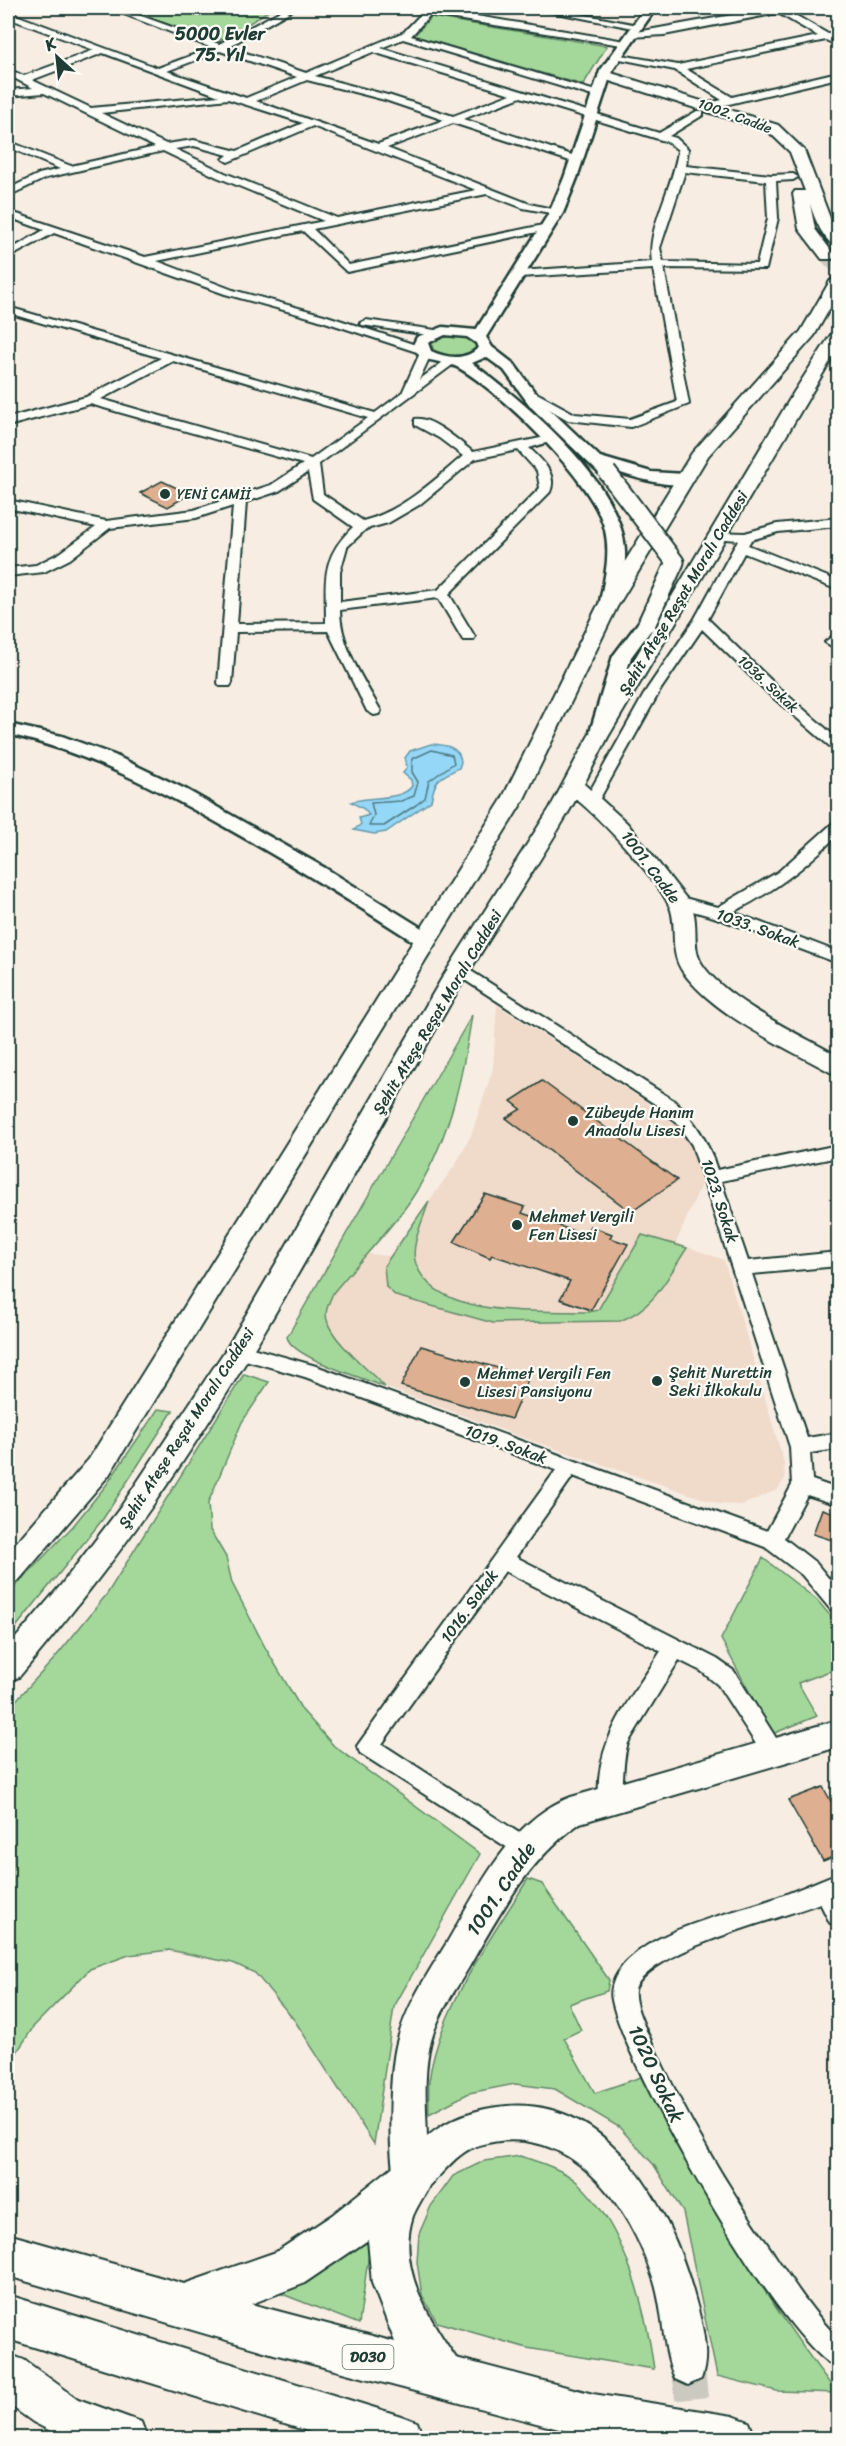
<svg xmlns="http://www.w3.org/2000/svg" width="846" height="2446" viewBox="0 0 846 2446" font-family="Sriracha,sans-serif">
  <rect width="100%" height="100%" fill="#f7ede3"/>
  <filter id="ink" filterUnits="userSpaceOnUse"><feTurbulence type="fractalNoise" baseFrequency=".0167" numOctaves="2"/><feDisplacementMap in="SourceGraphic" scale="12" xChannelSelector="R" yChannelSelector="G"/><feConvolveMatrix kernelMatrix="1 2 1 2 8 2 1 2 1" color-interpolation-filters="sRGB"/></filter>
  <g filter="url(#ink)">
    <!-- built -->
    <path fill="#f0daca" d="M497,1005l160,104 30,25 12,22 2,28 -25,59 48,17 60,203 1,16 -8,11 -35,15 -23,-1 -192,-65 -142,-52 -78,-31 -18,-13 -2,-6 49,-86 53,5 67,-92 16,-31 21,-64z"/>
    <!-- green -->
    <path fill="#a4d89b" stroke="#628a68" stroke-width="1.5" d="M125,8h148l-42,27 -11,5h-14z
      M431,17l176,29 -24,39 -169,-49z
      M454,336l15,2 7,7 1,3c-11,13 -32,12 -44,2l-1,-7 8,-5z
      M472,1015c-10,66 -24,130 -62,186 -23,33 -52,61 -77,92 -3,8 -9,18 -6,27 4,20 43,51 58,67 -21,-9 -93,-29 -98,-50z
      M429,1201c-5,17 -20,46 -13,63 20,56 125,46 173,48l9,-2 44,-75 45,13c-21,31 -31,59 -67,73l-127,2 -97,-27 -10,-9 -2,-21z
      M244,1374l25,8 -27,40 -34,81 2,27 16,27 6,26 34,66 36,61 32,36 146,108 -86,153 -20,137 -79,-123 -40,-48 -22,-10 -64,-13 -40,5 -39,14 -56,57 -26,40v-357l46,-50 53,-65z
      M158,1409l15,2 -70,108 -95,118v-43l65,-68 34,-42z
      M763,1558l54,42 21,25v59l-8,-13 -32,12 19,33 -45,18 -51,-95z
      M528,1879l14,5 67,96 -2,11 -38,13 12,26 -17,8 31,55 46,-16c57,110 120,217 196,316l-60,-2 -60,-15 -34,-164 -29,-47 -35,-38 -64,-38 -40,-5 -46,9 -40,21c0,-11 -1,-22 0,-33 9,-70 62,-143 99,-202z
      M520,2156c19,6 43,13 58,27 47,43 68,126 76,186l-127,-21 -90,-26 -15,-27 -5,-33 2,-28 12,-28 22,-30 31,-15z
      M373,2224l-14,100 -82,-32z"/>
    <!-- water -->
    <path fill="#95d7f7" stroke="#6699a9" stroke-width="1.5" d="M431,744c13,1 29,2 30,18l-2,6c-20,10 -24,10 -28,33l-45,31 -12,2 -20,-4 7,-6 -2,-6 10,-3 -5,-6 -13,-7c18,-6 51,-1 61,-16l-1,-6 -8,-7 4,-6 -2,-9 5,-7z"/>
    <g fill="none" stroke-linecap="round" stroke-linejoin="round">
      <!-- shore -->
      <path stroke="#4e7b82" stroke-width="1.5" d="M432,750l20,5 2,8 -25,18 -4,17 -9,7 -32,21h-15l5,-11 -3,-12 30,-2 13,-5 4,-14 -6,-10v-13z"/>
    </g>
    <!-- building -->
    <path fill="#dfaf91" stroke="#1f3d34" stroke-width="1.5" d="M162,481l28,13 -22,13 -28,-14z
      M542,1081l135,99 -46,32 -125,-94 15,-9 -10,-8z
      M485,1194l40,13 -3,6 63,22 5,-9 22,8 -2,4 18,6 -37,66 -31,-11 10,-18 -78,-26 -2,3 -36,-16z
      M421,1346l108,31 -18,42 -110,-33z
      M822,1509l16,5v28l-25,-8z
      M823,1787l15,27v41l-15,6 -35,-61z"/>
    <g fill="none" stroke-linecap="round" stroke-linejoin="round">
      <!-- secondary-tunnel-far1 -->
      <path stroke="#cccac0" stroke-width="15" stroke-dasharray="15 8" stroke-linecap="butt" d="M827,256l11,11"/>
      <!-- secondary-tunnel -->
      <path stroke="#cccac0" stroke-width="33" stroke-dasharray="33 16" stroke-linecap="butt" d="M688,2366l8,72"/>
      <!-- minor casing -->
      <g stroke="#1f3d34" stroke-width="4">
        <path id="minor" d="M108,8h11l100,36 67,-36h10l-68,39 78,26 98,-41 18,-19 -21,-5h28l196,33 5,3 -2,2 -198,-31 -19,21 191,57 2,2 -5,3 -196,-59 -22,9 278,85 38,-22h6v4l-34,21 7,2 12,11 -2,17 85,9 22,-1 5,3 -5,3 -17,1 2,37 -12,51 -102,-1 25,136 -58,23 -63,-7 -45,-26 10,-3 42,23 55,5 47,-17 -24,-133 -134,8 -6,-3 6,-3 133,-9c-6,-33 22,-76 26,-112l-10,-8 -147,-45 -58,22 118,39v4h-8l-120,-39 -66,25 143,56 31,7v4l-38,-7 -36,-14 -174,35 36,36 199,-41 4,1v4l-205,43 -44,-41 -146,30 76,29 91,25 101,33 6,6 -12,26 28,-21h8v4l-136,101 4,30 40,27c39,-10 69,-39 100,-65l-24,-18 -24,-13v-6c16,-3 45,23 58,33l77,-16 6,4 -27,8c12,11 29,26 21,44l-101,102 26,43 -2,3h-10l-25,-42 -98,12c0,35 24,71 41,101l-2,3 -5,1 -7,-4 -39,-80 -92,1 -4,51 -2,3h-10l-2,-3 15,-177 -37,12 -86,10 -40,31 -26,13 -36,4v-8l28,-3 24,-12 36,-26 -88,-19v-8l98,21 88,-11 77,-25 32,-21 -213,-60 -82,22v-8l78,-21 75,-39 -153,-45v-6l367,106 27,-20 18,-40 -104,-34 -91,-25 -171,-61 -46,25v-7l36,-21 -36,-13v-6l137,46 179,-36 -107,-44 -54,-26 -117,27 -38,18v-7l31,-15 21,-5 -52,-22v-6l63,25 84,-19 -111,-54 -36,3v-6l25,-2 -25,-13v-6l16,7 70,-26 -86,-32v-6l150,56 54,-20zM220,51l77,26 -51,21 -79,-27zM373,52l138,42 -58,22 -62,-20 -76,-20zM103,53l116,43 -128,12 -59,-28zM307,80l78,20 59,20 -66,24 -122,-43zM228,99l75,24 -66,28 -43,-11 -28,4 -65,-31zM313,126l2,1 161,63 -139,28 -112,-45 -50,-24 19,-3 34,9 -5,4 5,3zM685,172l81,9 2,37 -11,46 -94,-2 -3,-14zM173,361l195,57 -57,41 -210,-60zM518,450l19,21 3,17 -102,102 -98,12v-30l7,-25 19,-18 22,-6 31,-18 56,-46zM308,472l5,27 40,28c-33,32 -27,52 -27,96l-89,1 9,-122 33,-11z
          M531,8h18l94,18 -5,3z
          M771,8h25l-8,3 40,23 10,-2v6l-6,5 -6,-3 -140,29 46,28 106,-25v6l-130,31 -3,-1v-4l17,-4 -47,-30 -65,-13 5,-3 63,11 140,-29 -40,-23 -114,22 -33,2 -5,-3z
          M366,320l69,10 6,3 -6,3 -73,-11 -2,-2z
          M838,518v8l-60,6 -27,8 -3,5 90,36v9l-94,-37 -36,66 71,69 59,51v11l-5,-1 -64,-55 -67,-65 -41,60 -62,111 -2,3h-10l-2,-3 62,-111 47,-69 44,-80 -26,-2v-6l33,1 32,-9z
          M838,632v18l-13,-8z
          M838,821v13c-30,32 -65,58 -105,78l105,40v11l-124,-46 -43,-12 -2,-4 8,-5 41,11 60,-35 55,-49z
          M460,964l213,136c22,20 35,41 44,70l121,-25v12l-117,24 27,80 90,-9v14l-86,8 55,164 31,-5v16l-28,4 2,27 26,9v16l-31,-10 -23,43 32,25 22,27v23l-7,-3 -29,-35 -37,-28 -192,-71 -57,81 201,102 17,12 52,83 -3,7 -8,3 -8,-3 -49,-76 -17,-14 -22,-11 -51,83c-7,20 -2,44 -11,63l-8,3 -8,-3c-4,-9 -2,-17 -2,-27 4,-49 37,-88 62,-128l-156,-80 -123,173 151,98 3,7 -3,7 -8,3 -165,-106 -3,-7 199,-276 -251,-93 -74,-21 -2,-5 2,-5 7,-2 78,22 451,165 25,-46 -2,-38 -98,-302 -15,-22 -16,-15 -207,-135 -2,-4 2,-4z
          M838,1873v53l-8,-3 -10,-20c-42,17 -164,45 -184,84 -6,13 12,47 18,60 33,71 73,139 118,204 20,30 40,61 66,87v30c-56,-23 -214,-304 -226,-368 -2,-8 0,-15 3,-22 24,-47 109,-62 155,-78 23,-8 45,-18 68,-27z"/>
      </g>
      <!-- tertiary casing -->
      <g stroke="#1f3d34" stroke-width="5">
        <path id="tertiary" d="M645,8h11l-44,63 -35,107 -14,35 -77,124 6,10 22,17 27,37 59,56 51,15 34,2 8,5c-12,14 -63,-3 -79,-8l-1,4h-12l-70,-68 -27,-37 -18,-13 -14,6c52,39 151,120 153,189 1,18 -6,37 -10,55l-8,5 -8,-5c5,-27 12,-50 6,-77 -10,-47 -104,-138 -146,-162 -10,-6 -27,-6 -39,-11l-7,-12 4,-8 26,-10 33,3 73,-117 15,-35 36,-107zM445,335l22,2 9,6 2,5c-13,13 -32,10 -47,3l-3,-8z
          M647,618l9,5 -25,34 -23,75 -9,5 -6,-1 -3,-4 23,-76 28,-37z
          M8,724l54,12 52,19 71,34 140,79 108,67 3,5 -3,5h-14c-62,-40 -123,-78 -187,-114 -72,-41 -143,-78 -224,-97z"/>
      </g>
      <!-- secondary casing -->
      <g stroke="#1f3d34" stroke-width="4">
        <path id="secondary" d="M605,71l173,54 26,25 26,68 8,13v16c-14,-4 -24,-30 -28,-43l5,25 20,27 -3,3h-10l-23,-30 -6,-35 2,-3h10l-15,-39 -22,-21 -168,-53 -2,-3z
          M838,276v18l-24,42 -106,120 -91,151 -94,194 -414,674 -91,106 -10,3v-32l81,-93 412,-658 96,-194 95,-154 109,-122 29,-50z
          M838,331v17l-230,389 -24,47 43,39 62,79c12,18 1,44 13,62 23,36 99,71 136,92v18l-8,-2c-47,-26 -115,-56 -147,-100 -14,-20 -6,-41 -12,-62 -10,-28 -71,-92 -95,-111 -41,73 -90,141 -131,214 -83,144 -159,291 -250,430 -54,83 -113,159 -176,234l-11,4v-34l53,-62 59,-77 108,-162 214,-368 108,-170 38,-71 206,-345 38,-59z
          M838,1720v27l-258,76c-52,37 -80,90 -111,144 -14,24 -31,47 -38,74 -8,31 -5,65 -4,96 22,-19 51,-29 80,-31 104,-8 164,103 187,189 7,25 17,59 7,84l-13,6 -13,-6c-13,-30 -11,-66 -21,-98 -24,-76 -84,-162 -175,-136 -29,9 -41,41 -68,52l-13,-5c-11,-29 -9,-119 -1,-150 9,-36 30,-67 49,-98 31,-52 64,-125 125,-147z"/>
      </g>
      <!-- trunk casing -->
      <g stroke="#1f3d34" stroke-width="4">
        <path id="trunk" d="M411,2158l15,6 6,15c-5,13 -14,25 -19,37 -17,51 16,103 43,142l137,36 140,22 16,6 6,16h-162l-319,-84 -266,-78v-42l176,50 92,-32 56,-37 64,-51zM368,2240l4,43 23,59 -144,-38 52,-20z
          M8,2295l393,121 16,6 6,16h-93l-322,-99z
          M8,2354l16,6 54,39 63,23 6,16h-83l-31,-16 -25,-18z"/>
      </g>
      <!-- minor -->
      <use href="#minor" fill="#fdfcf7" fill-rule="evenodd"/>
      <!-- tertiary -->
      <use href="#tertiary" fill="#fdfcf7" fill-rule="evenodd"/>
      <!-- secondary -->
      <use href="#secondary" fill="#fdfcf7" fill-rule="evenodd"/>
      <!-- trunk -->
      <use href="#trunk" fill="#fdfcf7" fill-rule="evenodd"/>
      <!-- tertiary-bridge casing -->
      <g stroke="#1f3d34" stroke-width="21" stroke-linecap="butt">
        <path id="tertiary-bridge" d="M607,472l68,90 -28,61"/>
      </g>
      <!-- tertiary-bridge -->
      <use href="#tertiary-bridge" stroke="#fdfcf7" stroke-width="17"/>
    </g>
  </g>
  <!-- markers -->
  <g fill="#1f3d34" stroke="#fdfcf7" stroke-width="2">
    <circle cx="165" cy="494" r="6"/>
    <circle cx="573" cy="1121" r="6"/>
    <circle cx="517" cy="1225" r="6"/>
    <circle cx="657" cy="1381" r="6"/>
    <circle cx="465" cy="1382" r="6"/>
  </g>
  <g text-anchor="middle" dominant-baseline="central" stroke-width="4.5" stroke-linejoin="round" paint-order="stroke">
    <!-- far-street labels -->
    <g font-size="14" fill="#1f3d34" stroke="#fdfcf7">
      <text transform="translate(735 116) rotate(20)">1002. Cadde</text>
      <text transform="translate(768 684) rotate(43)">1036. Sokak</text>
    </g>
    <!-- far-poi labels -->
    <g font-size="14" fill="#1f3d34" stroke="#fdfcf7" text-anchor="start">
      <text x="177" y="494">YENİ CAMİİ</text>
    </g>
    <!-- shield labels -->
    <rect fill="#fdfcf7" stroke="#62766e" stroke-width="1.5" x="342.5" y="2345" width="51" height="24" rx="4.5"/>
    <g font-size="15" font-weight="bold" fill="#1f3d34">
      <text x="368" y="2357">D030</text>
    </g>
    <!-- street labels -->
    <g font-size="16" fill="#1f3d34" stroke="#fdfcf7">
      <text transform="translate(683 593) rotate(-59)">Şehit Ateşe Reşat Moralı Caddesi</text>
      <text transform="translate(651 867) rotate(53)">1001. Cadde</text>
      <text transform="translate(758 928) rotate(20)">1033. Sokak</text>
      <text transform="translate(437 1012) rotate(-59)">Şehit Ateşe Reşat Moralı Caddesi</text>
      <text transform="translate(720 1201) rotate(72)">1023. Sokak</text>
      <text transform="translate(186 1428) rotate(-57)">Şehit Ateşe Reşat Moralı Caddesi</text>
      <text transform="translate(506 1444) rotate(20)">1019. Sokak</text>
      <text transform="translate(469 1606) rotate(-54)">1016. Sokak</text>
    </g>
    <!-- poi labels -->
    <g font-size="16" fill="#1f3d34" stroke="#fdfcf7" text-anchor="start">
      <text x="585" y="1112">Zübeyde Hanım<tspan x="585" dy="18">Anadolu Lisesi</tspan></text>
      <text x="529" y="1216">Mehmet Vergili<tspan x="529" dy="18">Fen Lisesi</tspan></text>
      <text x="669" y="1372">Şehit Nurettin<tspan x="669" dy="18">Seki İlkokulu</tspan></text>
      <text x="477" y="1373">Mehmet Vergili Fen<tspan x="477" dy="18">Lisesi Pansiyonu</tspan></text>
    </g>
    <!-- far-district labels -->
    <g font-size="18" font-weight="bold" fill="#1f3d34" stroke="#fdfcf7">
      <text x="220" y="34">5000 Evler<tspan x="220" dy="21">75. Yıl</tspan></text>
    </g>
    <!-- near-street labels -->
    <g font-size="20" fill="#1f3d34" stroke="#fdfcf7">
      <text transform="translate(501 1889) rotate(-56)">1001. Cadde</text>
      <text transform="translate(656 2074) rotate(65)">1020 Sokak</text>
    </g>
  </g>
  <!-- margin -->
  <rect width="846" height="2446" fill="none" stroke="#fdfcf7" stroke-width="30"/>
  <rect x="15" y="15" width="816" height="2416" fill="none" stroke="#1f3d34" stroke-width="2" filter="url(#ink)"/>
  <!-- north arrow -->
  <g transform="translate(57 57) rotate(333)" stroke="#fdfcf7" stroke-width="4.5" paint-order="stroke">
  <path d="M0-4.5L10 22L0 15L-10 22Z" fill="#1f3d34"/>
  <text y="-9" font-size="16" font-weight="bold" text-anchor="middle" fill="#1f3d34">K</text>
  </g>
</svg>
